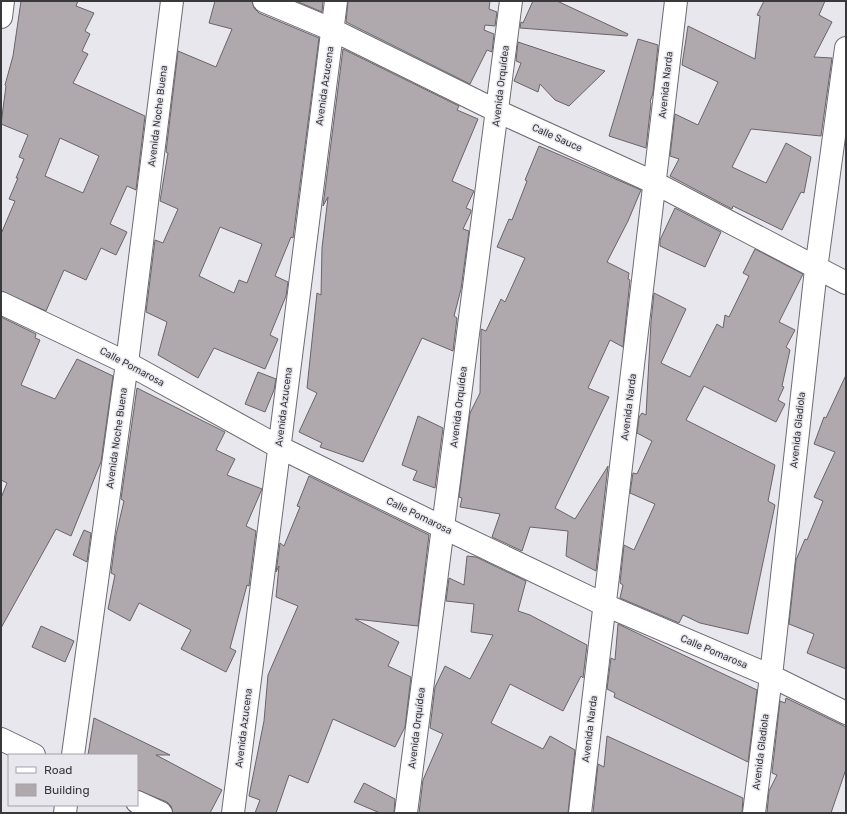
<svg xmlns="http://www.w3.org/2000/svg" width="847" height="814" viewBox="0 0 847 814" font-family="Rubik,sans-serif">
  <rect width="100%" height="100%" fill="#e9e7ee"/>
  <!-- building -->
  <path fill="#afa9ae" stroke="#6a6469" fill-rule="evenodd" d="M21,1h57l-2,5 18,7 -9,18 5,3 -8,17 6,3 -15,29 72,33 -9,74 -9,-4 -17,38 17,8 -11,23 -15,-7 -15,32 -22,-10 -18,41 -45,-20v-57l14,-33 -6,-2 9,-21h-2l8,-19 -5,-2 9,-22 -27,-11 5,-38 -1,-1 8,-29zM60,138l39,18 -16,37 -38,-17z
    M215,1h37l2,7 5,5 60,25 -26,200 -2,-1 -16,39 13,6 -2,14 -16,39 8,4 -13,30 -51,-21 -16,30 -40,-23 9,-33 -21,-10 9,-72 8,3 15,-34 -18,-8 8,-48 -2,-1 12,-101 38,16 16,-38 -23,-6zM220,227l42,17 -15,39 -8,-3 -5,13 -35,-17z
    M296,1h27l-1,11z
    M348,1h142l-1,8 8,3 -2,14 -10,-1 -1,5 10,4 -2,18 -5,-2 -17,34 -124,-62z
    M533,1h24l71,33 -1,2 -107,-8 1,-6 2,1z
    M764,1h61l-6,14 13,7 -18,35 18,1 -11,78 -70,-7 -19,38 34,16 20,-40 25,14 -7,36 -3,-1 -19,38 -49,-24 -1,3 -62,-33 9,-17 -9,-3 5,-42 23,11 20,-43 -36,-17 6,-39 67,33 5,-43 -3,-1z
    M638,39l20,6 -5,48 -3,9 1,1 -5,45 -37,-12z
    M518,42l87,29 -36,35 -14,-6 -15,-16 -2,8 -24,-11 7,-18 -5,-2z
    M343,49l116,57 -2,4 21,9 -26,62 22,10 -8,17 5,2v2l-8,17 6,2 -8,58 -7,27 3,2 -4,33 -31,-13 -59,124 -43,-15 2,-4 -23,-11 18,-39 -10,-5 10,-95 4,2 1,-47 6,-51 -5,9z
    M539,146l102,44 -13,31 -21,41 22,11 -1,6 2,1 -7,67 -13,-7 -22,48 21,9 -54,111 20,11 33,-53 -12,105 -30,-15 2,-25 -38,-4 -8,24 -30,-14 8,-23 -40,-7 2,-9 -3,-1 11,-84 10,-20 1,-64 5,2 15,-32 4,3 20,-44 -28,-11 12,-28 3,1 15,-39 -2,-1z
    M675,208l46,24 -16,35 -45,-21v-6z
    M755,249l48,25 -24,48 16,8 -9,17 4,3 -8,36 2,1 -6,13 7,4 -9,18 -72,-36 -18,34 89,45 -7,36 7,4 -27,129 -48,-11 -17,-8 -4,8 -59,-25 3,-13 -3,-2 4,-38 10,5 21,-46 -25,-11 3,-20 4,1 15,-33 -15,-8 2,-16 3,-4 4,2 5,-93 3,-29 32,16 -25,54 29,14 27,-53 6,4 2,-13 4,2 20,-41 -6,-3z
    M1,317l35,17 -1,4 5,2 -19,45 34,14 22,-40 36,17 -12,86 -30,74 -15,-7 -55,99v-130l6,-15 -6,-3z
    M258,372l18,7 -2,11 -9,22 -20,-8z
    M846,375v294l-39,-16 7,-19 -25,-10 7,-64 9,-21 2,1 16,-39 -9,-4 21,-45 -21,-8 10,-27 2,1z
    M137,388l88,44 -9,18 19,9 -8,16 35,14 -16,37 10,5 -7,55 -2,-1 -17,63 6,3 -10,21 -45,-23 10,-19 -52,-27 -9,18 -22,-12 7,-34 -4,-2 5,-38 8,-34 -3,-2z
    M418,416l25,12 -8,60 -22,-8 4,-9 -15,-6z
    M309,476l120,59 -11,91 -63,-7 44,23 -11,24 23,11 -6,50 -10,20 -62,-28 -25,64 -19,-8 -13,38h-21l5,-13 -11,-4 15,-75 4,-46 30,-69 -22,-9 3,-31 -3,6 4,-29 4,3 16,-39 -3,-1z
    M84,530l7,3 -4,29 -14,-7z
    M467,556l9,1 50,24 -8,30 12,4 57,30 -4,33 -2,-2 -18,35 -53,-27 -19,39 52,26 7,-13 25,14 -7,63h-149l4,-33 20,-46 -13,-6 5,-41 10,-21 25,13 23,-44 -22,-3 3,-28 -28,-3 3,-23 15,7z
    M618,624l139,66 -9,72 -134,-65 1,-4 -8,-4 4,-31 4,2z
    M41,626l33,15 -9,21 -33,-15z
    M786,698l60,29v42l-15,44h-64l2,-22 8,-16 -5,-2 8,-72 5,2z
    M94,718l76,37h-14l66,35 -12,23h-37l-2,-7 -4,-4 -30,-12v-35h-49z
    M607,736l136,62 -1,15h-149l5,-49 6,3z
    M364,783l31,16 -1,14h-14l-26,-11z"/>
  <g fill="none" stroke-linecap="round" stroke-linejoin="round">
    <!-- street casing -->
    <g stroke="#6d6b72" stroke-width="24">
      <path id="street" d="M264,1l69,29 164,81 158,72 191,100
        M1,17l2,-16
        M1,303l126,60 152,84 165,81 161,77 166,71 75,37
        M1,739l33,16
        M73,755l54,-392 45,-362
        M137,802l24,11
        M65,813l1,-8
        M233,813l103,-812
        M406,813l105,-812
        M580,813l96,-812
        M754,813l17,-137 45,-407 30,-221"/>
    </g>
    <!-- street -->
    <use href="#street" stroke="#fff" stroke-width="22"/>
  </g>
  <g text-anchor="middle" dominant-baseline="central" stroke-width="3" stroke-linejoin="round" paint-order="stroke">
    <!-- street labels -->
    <g font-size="10" fill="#39383b" stroke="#e9e7ee">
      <text transform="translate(666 85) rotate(-84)">Avenida Narda</text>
      <text transform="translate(325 86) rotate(-82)">Avenida Azucena</text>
      <text transform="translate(501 86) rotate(-83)">Avenida Orquídea</text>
      <text transform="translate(158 116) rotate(-83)">Avenida Noche Buena</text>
      <text transform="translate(557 138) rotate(24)">Calle Sauce</text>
      <text transform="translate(132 367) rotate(28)">Calle Pomarosa</text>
      <text transform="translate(284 407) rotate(-83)">Avenida Azucena</text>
      <text transform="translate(459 407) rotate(-83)">Avenida Orquídea</text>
      <text transform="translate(629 407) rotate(-83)">Avenida Narda</text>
      <text transform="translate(798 430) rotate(-84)">Avenida Gladiola</text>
      <text transform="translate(117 438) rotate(-82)">Avenida Noche Buena</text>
      <text transform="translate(419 516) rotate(26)">Calle Pomarosa</text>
      <text transform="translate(714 652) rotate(23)">Calle Pomarosa</text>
      <text transform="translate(244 728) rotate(-83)">Avenida Azucena</text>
      <text transform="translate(417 728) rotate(-83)">Avenida Orquídea</text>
      <text transform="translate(590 729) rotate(-83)">Avenida Narda</text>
      <text transform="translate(761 752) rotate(-83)">Avenida Gladiola</text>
    </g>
  </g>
  <!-- border -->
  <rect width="847" height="814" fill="none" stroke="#39383b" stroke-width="4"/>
  <!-- legend -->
  <rect x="8" y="754" width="130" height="52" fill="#e9e7ee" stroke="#a3a1a6"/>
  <rect x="16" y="767" width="20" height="6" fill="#ffffff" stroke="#a3a1a6"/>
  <text x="44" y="774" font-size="12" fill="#39383b">Road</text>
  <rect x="16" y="784" width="20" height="12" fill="#afa9ae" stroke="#a3a1a6"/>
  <text x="44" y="794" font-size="12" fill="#39383b">Building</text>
</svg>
